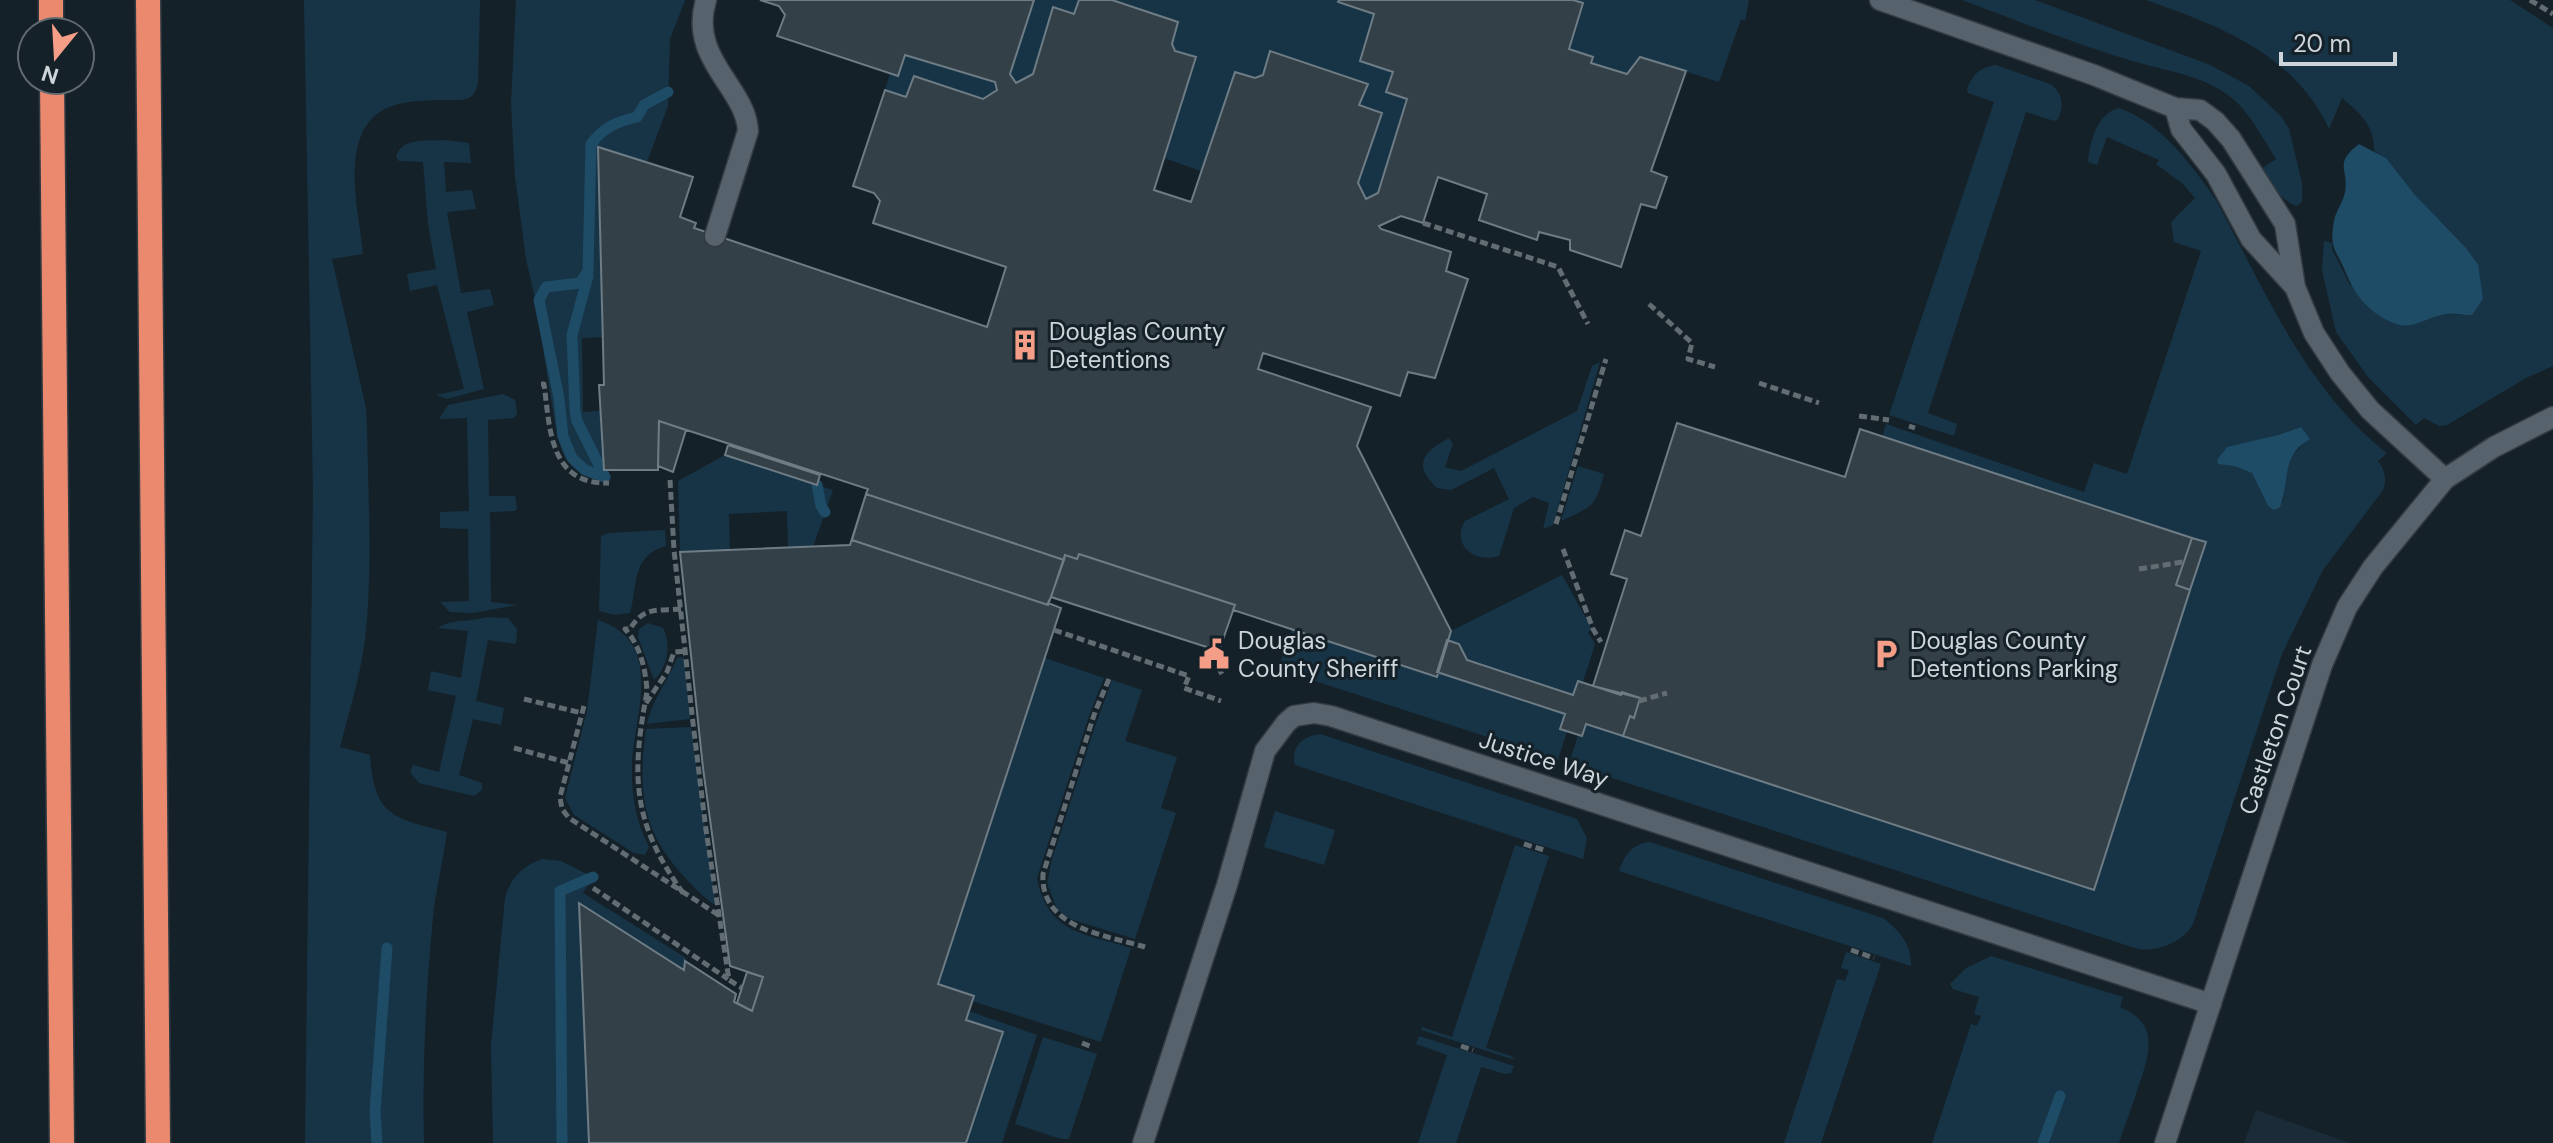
<svg xmlns="http://www.w3.org/2000/svg" width="2553" height="1143" viewBox="0 0 2553 1143" font-family="'DM Sans',sans-serif">
  <rect width="100%" height="100%" fill="#152129"/>
  <!-- built -->
  <path fill="#1b2c38" d="M2256,1110l94,33h-106z"/>
  <!-- green -->
  <path fill="#173446" fill-rule="evenodd" d="M304,0h176l-2,83c-2,6 -3,12 -9,15 -7,3 -17,2 -25,2 -44,1 -79,2 -88,55 -5,32 4,67 7,99l-31,5 34,149 1,18c1,71 6,144 -2,214 -5,37 -16,72 -25,107l30,8c4,61 23,63 77,77 -4,29 -11,57 -14,85 -7,75 -11,150 -9,226h-119l8,-651z
    M516,0h169l-15,39 -2,67 -21,56 -49,-14 5,189 -21,1 1,74 17,-1 4,59h4l1,15c-32,-12 -43,-16 -52,-50l-22,-136 -9,-40 -11,-82 -4,-73z
    M1034,0h45l-5,14 -21,-6 -20,66 -17,9 -6,-9z
    M1113,0h226l-1,3 36,11 -14,47 33,11 -7,20 21,7 -29,94 -12,6 -8,-16 23,-70 -22,-8 8,-21 -96,-33 -8,24 -8,3 -20,-6 -34,99 -37,-13 32,-101 -21,-6 -3,-7 6,-23z
    M1573,0h176l-4,21 -4,-2 -22,63 -79,-25 -13,17 -36,-11 1,-6 -23,-8z
    M1962,0h73l173,64 41,22 32,30 8,13 13,54v19l-5,4c-16,-5 -27,-23 -36,-37l15,-10c-13,-20 -25,-45 -43,-60 -29,-24 -63,-27 -97,-37 -59,-17 -117,-41 -174,-62z
    M2146,0h364l43,28v338l-27,12 -79,47 -8,1 -15,-8 -8,7 -48,-48 -32,-45 -14,-62 2,-29 8,2v6l18,36 93,29 29,1 6,-51c-19,-26 -44,-47 -65,-71 -13,-15 -22,-33 -39,-42 1,-25 -14,-38 -32,-53l-13,31c-33,-74 -111,-104 -183,-129z
    M905,55l90,27 2,8 -14,9 -69,-23 -8,21 -21,-7 5,-17 8,2z
    M1996,65l56,20c11,10 12,21 6,34l-4,2 -28,-9 -98,301 29,11 -3,12 -65,-21 105,-313 -26,-9 -1,-4c6,-15 12,-21 29,-24z
    M2119,108c41,14 73,57 97,92 47,87 90,190 171,253l-9,8c7,9 9,18 5,29l-60,80 -41,84 -89,270c-10,18 -35,28 -55,25l-569,-185 9,-29 4,1 4,-12 508,166 111,-348 -323,-105 4,-13 198,68 10,-29 33,11 74,-223 -27,-9 -3,-20 24,-24 -12,-14 -27,-20 3,-4 -52,-23 -10,28 -9,-3c2,-20 9,-49 31,-54zM2301,427l3,17c-18,12 -19,37 -21,57l-15,5 -16,-33 -18,-7 44,-31z
    M446,140l23,3 2,20 -27,-1 2,30 26,-2 4,19 -29,3 14,81 29,-4 4,16 -27,7 17,77 -37,10 -11,-4 28,-6 -27,-104 -27,6 -3,-17 29,-5 -8,-45 -5,-62 -24,-1 -3,-4c6,-21 32,-15 50,-17z
    M1600,362l-47,163 -10,4 6,-26 -16,-6 -19,11 -15,48c-26,8 -48,-13 -34,-35l44,-22 -15,-31 -43,22 -14,-2c-26,-24 -12,-37 12,-50l4,6 -8,23 16,4 116,-60 15,-45z
    M503,394l12,6 2,14 -3,4 -26,2 1,76h26l2,13 -2,2 -25,1 1,90 26,3 -44,8 -23,-1 -10,-10 29,-1 -1,-72 -28,-1v-16l29,-1 -2,-93 -28,1 9,-14z
    M725,455l108,35 -20,57 -25,1 -1,-37 -58,3 1,37 -50,1 -2,-71z
    M1578,466l26,8c-9,35 -12,32 -43,47z
    M665,530l1,16c-35,10 -28,38 -36,67l-16,2 -15,-4 2,-75 8,-3z
    M1562,575l30,54 -4,3 7,12 -12,38 -5,-1 -5,14 -106,-35 -20,-20 4,-9z
    M486,617l22,1 9,11 -1,15 -28,-4 -12,61 28,7 -3,17 -28,-6 -14,56 23,8v7l-8,6 -55,-13 -9,-11 3,-7 26,7 17,-76 -28,-6 3,-19 30,7 7,-47 -30,-3c15,-10 30,-5 48,-11z
    M598,620c67,22 37,92 34,142 -1,30 3,58 17,85l-4,8 -11,-2 -60,-38 -9,-17 22,-87z
    M648,623l15,5c9,18 4,39 -9,52l-16,-43 1,-8z
    M1292,628l144,49 1,-5 128,42 -5,15 7,2 -9,29 -280,-91z
    M684,657l6,62 -43,5c5,-24 21,-43 30,-66z
    M1045,658l59,20 -15,38 -52,162c11,56 47,55 94,70l-30,94 -129,-41 2,-5 -36,-12z
    M1112,680l30,10 -17,51 52,16 -16,51 15,5 -41,126 -65,-20 -13,-10 -10,-26 5,-24 41,-127z
    M691,727l25,178 -6,-3c-61,-56 -75,-90 -64,-173z
    M1320,734l257,85 10,19 -4,21 -288,-94c-5,-18 8,-29 25,-31z
    M1275,811l60,19 -11,35 -60,-18z
    M1650,842l233,76c17,13 29,27 28,48l-292,-95c7,-18 12,-26 31,-29z
    M1515,845l34,11 -63,192 25,8 4,4 -94,-30 1,-3 30,10z
    M542,859l19,2 32,16 -10,16 103,65 -2,12 -105,-66 10,239h-96l-2,-98 14,-147c5,-20 18,-32 37,-39z
    M1846,952l35,12 -60,179h-37l53,-164 8,2 4,-11 -8,-2z
    M1991,956l132,41 -3,10c41,17 29,48 18,81 -6,18 -13,37 -19,55h-187l39,-119 6,2 4,-10 -7,-2 5,-17 -26,-8 -3,-5 16,-16z
    M969,1011l68,24 -35,108h-36l36,-110 -36,-13z
    M1419,1036l95,30 -3,7 -6,1 -24,-7 -25,76h-38l29,-88 -31,-11z
    M1043,1037l54,17 -28,85h-8l-46,-15z"/>
  <!-- water -->
  <path fill="#1e4b65" d="M2359,144l27,14 29,37 51,53 12,16 5,35 -11,16c-10,0 -22,-3 -31,0 -20,5 -31,17 -52,6 -22,-11 -34,-26 -43,-48 -10,-24 -17,-24 -12,-52 2,-11 9,-18 11,-29 4,-24 -12,-28 14,-48z
    M2301,427l9,12c-3,3 -8,5 -11,8 -16,17 -11,41 -19,60l-6,3 -6,-4 -16,-33 -18,-7 -16,-2 -1,-4 10,-13 51,-12z"/>
  <g fill="none" stroke-linecap="round" stroke-linejoin="round">
    <!-- stream -->
    <path stroke="#1e4b65" stroke-width="11" d="M588,276l-16,59 3,76 2,10 28,56
      M605,477l-20,-7 -13,-12 -9,-22 -4,-38 -20,-98 7,-13 34,-4 8,-12 3,-127c13,-17 25,-22 46,-27l7,-12 24,-13
      M817,485l4,21 4,6
      M377,1143l-2,-32 12,-163
      M562,1143l-2,-252 33,-14
      M2043,1143l17,-47"/>
  </g>
  <!-- building -->
  <path fill="#334048" stroke="#6e7c85" stroke-width="2" d="M760,0h274l-24,74 6,9 17,-9 20,-67 21,7 5,-14h33l66,22 -6,22 3,7 21,6 -42,133 37,12 44,-130 20,6 8,-3 7,-24 98,33 -9,21 23,8 -24,70 8,16 12,-6 29,-94 -21,-7 7,-20 -33,-11 14,-47 -36,-12 1,-2h234l10,3 -14,46 24,8 -2,6 36,11 13,-17 46,14 -35,100 16,6 -11,31 -15,-4 -20,63 -51,-17v-10l-31,-8 -2,8 -58,-20 8,-26 -49,-17 -15,46 -22,-7 -22,10 2,3 70,23 -5,19 22,8 -33,99 -27,-6 -8,24 -137,-43 -5,16 113,38 -14,39 94,185 -14,46 -204,-67 2,-5 -156,-51 -2,5 -12,-4 -1,5 -198,-66 2,-5 -209,-68 -1,49h-54l-5,-85h5l-6,-238 95,30 -13,40 16,6 -2,5 293,99 19,-60 -133,-44 7,-22 -6,-8 -21,-7 32,-96 21,7 8,-21 69,23 14,-9 -2,-8 -90,-27 -7,21 -121,-40 8,-21 -6,-9z
    M659,421l27,9 -13,42 -15,-6z
    M1677,423l168,54 15,-48 332,109 -16,47 14,5 -96,300 -471,-154 7,-20 4,2 6,-20 -47,-12 34,-107 -16,-5 14,-44 16,6z
    M728,445l92,30 -3,10 -92,-30z
    M866,494l198,66 1,-5 12,4 2,-5 156,51 -16,46 -168,-54 -3,6 13,5 -123,376 36,12 -8,24 37,12 -37,111h-377l-10,-240 105,67 1,-9 51,33 -2,8 18,9 11,-34 -33,-11 -27,-198 -23,-216 170,-7z
    M866,494l198,66 -16,45 -196,-65z
    M2192,538l14,4 -16,48 -14,-5z
    M1079,554l156,51 -16,46 -168,-54 14,-42 12,4z
    M1447,640l12,4 8,16 106,35 5,-14 43,14 1,-3 18,6 -6,20 -4,-2 -7,20 -37,-12 -4,12 -22,-7 5,-15 -128,-42z
    M747,972l16,5 -11,34 -15,-8z"/>
  <g fill="none" stroke-linecap="round" stroke-linejoin="round">
    <!-- minor casing -->
    <g stroke="#333b42" stroke-width="23">
      <path id="minor" d="M706,0c-18,59 40,87 42,131l-33,105
        M1880,0l214,75 81,33 25,2 15,11 16,18 54,85 10,63 19,46 26,40 30,37 75,69
        M2175,108l6,21 35,45 35,65 44,48
        M1143,1143l84,-258 38,-134 21,-28 8,-7 20,-3 17,3 880,288"/>
    </g>
    <!-- tertiary casing -->
    <g stroke="#333b42" stroke-width="23">
      <path id="tertiary" d="M2165,1143l157,-478 25,-58 26,-40 72,-88 49,-32 59,-30"/>
    </g>
    <!-- motorway casing -->
    <g stroke="#333b42" stroke-width="27">
      <path id="motorway" d="M51,0v32
        M148,0l10,1143
        M52,80l10,1063"/>
    </g>
    <!-- path -->
    <path stroke="#626c73" stroke-width="5" stroke-dasharray="8 4" stroke-linecap="butt" d="M2530,0l23,14
      M1423,223l135,44 30,57
      M1649,304l43,39 -4,16 27,8
      M1759,383l60,20
      M541,384h3c6,44 5,101 65,99
      M1859,416l30,4
      M1909,426l6,2
      M670,480l4,70 19,173 13,107 23,150 13,8
      M1556,524l50,-165
      M1563,549l30,80 8,13
      M2139,569l44,-7
      M681,609c-24,2 -37,-3 -51,20h-5c15,16 21,41 22,63 -16,84 -15,130 36,201
      M1054,630l135,46 -5,12 37,13
      M1218,667l5,9
      M1109,679l-14,33 -52,162c-3,54 62,61 102,73
      M524,699l58,14
      M1639,701l28,-8
      M646,703l21,-31 7,-20 12,-1
      M584,706l-24,91 2,12 7,9 151,98
      M514,748l55,15
      M1524,844l20,6
      M593,888l135,91
      M1851,950l23,8
      M1082,1043l8,3
      M1461,1046l12,4"/>
    <!-- minor -->
    <use href="#minor" stroke="#56636d" stroke-width="20"/>
    <!-- tertiary -->
    <use href="#tertiary" stroke="#56636d" stroke-width="20"/>
    <!-- motorway -->
    <use href="#motorway" stroke="#ea896e" stroke-width="24"/>
  </g>
  <!-- icons -->
  <defs>
    <g id="building-bare" transform="scale(2.4)"><path d="M-4-6H4V6H1V3H-1V6H-4ZM-2.5-4.3h1.7v1.8h-1.7ZM.8-4.3h1.7v1.8H.8ZM-2.5-1h1.7V.8h-1.7ZM.8-1h1.7V.8H.8Z" fill="#f49e87" stroke="#152129" stroke-width="2.5" paint-order="stroke"/></g>
    <g id="civic-bare" transform="scale(2.4)"><path d="M-.6-6.5H3V-4.5H.6V-3L4-1V1h2V6H-6V1h2V-1L-.6-3ZM-1.2 2.5V6h2.4V2.5Z" fill="#f49e87" stroke="#152129" stroke-width="2.5" paint-order="stroke"/></g>
    <g id="parking-bare" transform="scale(2.4)"><path d="M-3.5-5.5H1a3.5 3.5 0 0 1 0 7H-1V5.5H-3.5ZM-1-3.4V-.6H.8a1.4 1.4 0 0 0 0-2.8Z" fill="#f49e87" stroke="#152129" stroke-width="2.5" paint-order="stroke"/></g>
  </defs>
  <g fill-rule="evenodd">
    <use href="#building-bare" x="1025" y="345"/>
    <use href="#civic-bare" x="1214" y="654"/>
    <use href="#parking-bare" x="1886" y="654"/>
  </g>
  <g text-anchor="middle" dominant-baseline="central" stroke-width="6" stroke-linejoin="round" paint-order="stroke">
    <!-- poi labels -->
    <g font-size="24" fill="#cdd5da" stroke="#152129" text-anchor="start">
      <text x="1049" y="331">Douglas County<tspan x="1049" dy="28">Detentions</tspan></text>
      <text x="1238" y="640">Douglas<tspan x="1238" dy="28">County Sheriff</tspan></text>
      <text x="1910" y="640">Douglas County<tspan x="1910" dy="28">Detentions Parking</tspan></text>
    </g>
    <!-- street labels -->
    <g font-size="24" fill="#cdd5da" stroke="#152129">
      <text transform="translate(2275 730) rotate(-71)">Castleton Court</text>
      <text transform="translate(1544 759) rotate(18)">Justice Way</text>
    </g>
  </g>
  <!-- north arrow -->
  <g transform="translate(56 56) rotate(198)"><circle r="38" fill="#152129" stroke="#5f6970" stroke-width="2"/>
  <path d="M0-6L14 30L0 20L-14 30Z" fill="#f49e87"/>
  <text y="-12" font-size="22" font-weight="bold" text-anchor="middle" fill="#cdd5da">N</text>
  </g>
  <!-- scale -->
  <path d="M2281 52v12h114v-12" fill="none" stroke="#cdd5da" stroke-width="4"/>
  <text x="2293" y="52" font-size="24" fill="#cdd5da" stroke="#152129" stroke-width="6" paint-order="stroke">20 m</text>
</svg>
